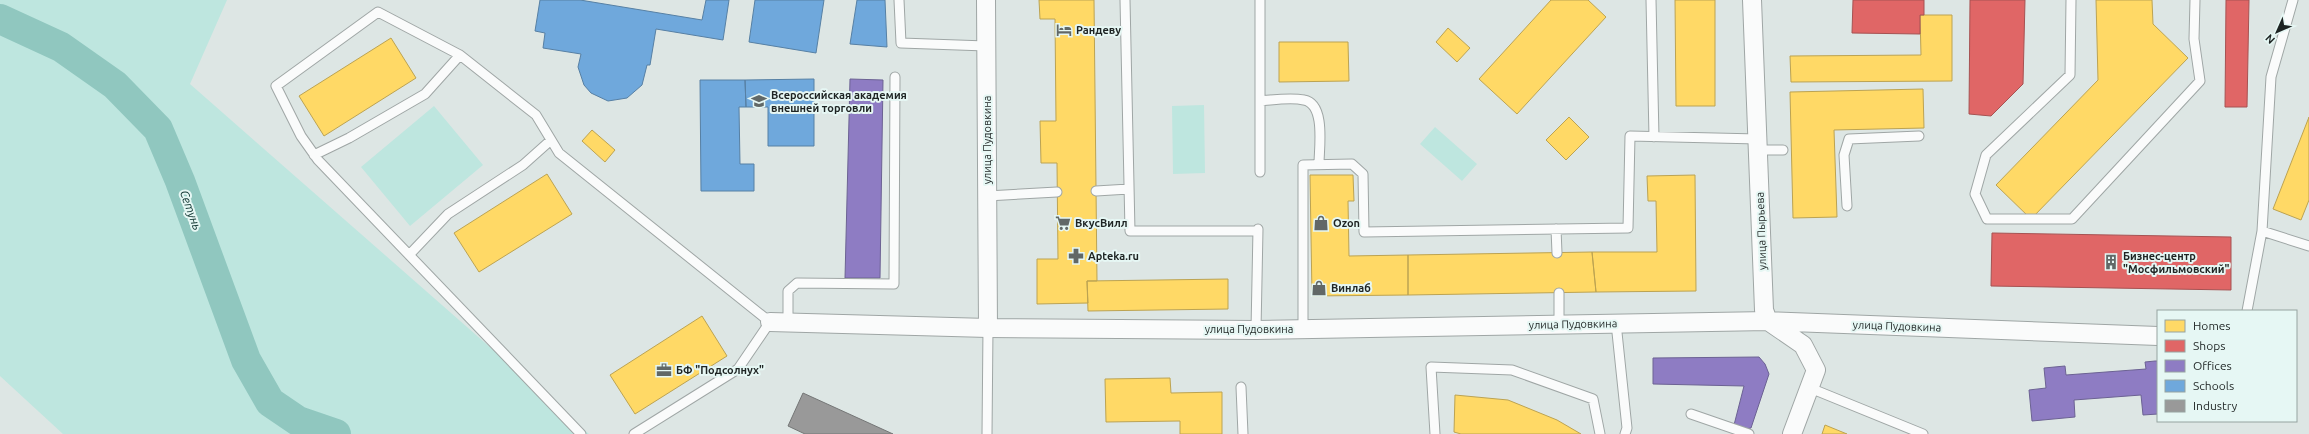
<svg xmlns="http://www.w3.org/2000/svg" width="2309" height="434" viewBox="0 0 2309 434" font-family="Ubuntu,sans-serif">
  <rect width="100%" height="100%" fill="#dde6e4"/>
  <!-- green -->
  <path fill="#bee6df" d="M0,0h227l-37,84 399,350h-526l-63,-58z
    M1204,105l1,68 -32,1 -1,-68z
    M434,106l49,59 -73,61 -49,-59z
    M1435,127l42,37 -15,17 -42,-37z"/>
  <!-- homes -->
  <path fill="#ffd966" stroke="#bca352" d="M1039,0h55l3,281h-10l1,22 -51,1v-45h21l-1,-96h-16l-1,-42h16l-1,-102h-15z
    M1551,0h37l18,17 -89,97 -38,-35z
    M1675,0h40v106h-39z
    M2096,0h56l1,24 35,34 -157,161 -35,-34 102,-105z
    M1920,15h32v66l-161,1 -1,-26 131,-1z
    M1448,28l22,20 -13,14 -21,-20z
    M391,38l25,40 -92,58 -25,-40z
    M1279,42h69l1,39 -70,1z
    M1923,89l1,39 -90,2 3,87 -44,1 -3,-126z
    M1569,117l20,20 -23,23 -20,-20z
    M2309,117v83l-8,20 -28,-11z
    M592,130l23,20 -10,12 -23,-21z
    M547,174l25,40 -93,58 -25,-39z
    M1310,175h43l1,26h-6l1,55 59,-1v40l-96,1z
    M1695,175l1,116 -100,1 -4,-40h65l-1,-51h-8l-1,-25z
    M1592,252l4,40 -188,3v-40z
    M1228,279v30l-140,2 -1,-30z
    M702,316l25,40 -92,58 -25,-39z
    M1170,378l1,15 51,-1v42h-42v-13l-74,1 -1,-43z
    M1455,395l53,5 49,20 24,14h-120l-7,-2z
    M1825,425l22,9h-25z"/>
  <!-- shops -->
  <path fill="#e06666" stroke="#a65252" d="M1853,0h71v15h-4v19l-68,-1z
    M1970,0h55l-2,84 -32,32 -22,-2z
    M2226,0h23l-2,107h-22z
    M1992,233l239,4v53l-240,-4z"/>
  <!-- offices -->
  <path fill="#8e7cc3" stroke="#6c6293" d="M850,79l33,1 -3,198h-35z
    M1759,357l6,7 4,10 -18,54 -5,1 -12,-4 10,-39 -91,-2v-26z
    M2155,361h3v53l-15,1 -2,-20 -67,5 1,17 -43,4 -3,-31 17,-2 -2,-20 21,-2 1,9 80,-6 -1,-7z"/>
  <!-- schools -->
  <path fill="#6fa8dc" stroke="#5780a4" d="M540,0h40l122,20 4,-20h23l-6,40 -67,-11 -6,36h-3l-5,20 -15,13 -19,3 -17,-8 -7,-8 -6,-18 3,-13 -38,-6 2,-15 -10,-2z
    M755,0h69l-8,53 -67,-11z
    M857,0h28l2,47 -37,-3z
    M814,79v67h-46v-39h-22l-1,-27z
    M700,80h45l1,27h-7l1,57h14v27h-53z"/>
  <!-- industry -->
  <path fill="#999" stroke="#747676" d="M803,393l90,41h-88l-17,-8z"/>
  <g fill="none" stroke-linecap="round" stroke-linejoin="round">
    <!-- river -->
    <path stroke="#90c7bf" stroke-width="30" d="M0,19l61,28 54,38 43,44 22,52 66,179 24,42 28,19 38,13"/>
    <!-- lane casing -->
    <g stroke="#9fa6a5" stroke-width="11">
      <path id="lane" d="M899,0l2,43 85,3
        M1125,0l5,231h128
        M1651,0l3,137
        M2071,0l-1,75 -84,80 -11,39 12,25h85l128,-138 -6,-42 1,-39
        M2293,0l-22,77 -9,154 47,15
        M1260,101c14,-1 30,-4 44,-1 22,4 15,48 15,64
        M1758,150h25
        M314,155l35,-17 76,-44 35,-39
        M1260,172v-172
        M1096,191l33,-2
        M987,196l70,-4
        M1847,206l-3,-51 5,-16 70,-3
        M1556,229l1,24
        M409,255l39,-41 75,-49 28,-25
        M1559,293v31
        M2247,311l15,-80
        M788,322v-31l9,-8 97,1 1,-207
        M1616,323l11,105 -2,6
        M1303,329v-164l49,-1 11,10 1,58 264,-4 2,-92 128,3
        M1256,330l2,-101
        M1241,387l2,47
        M1810,388l113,46
        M1691,414l58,20
        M581,434l-263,-274 -17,-24 -25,-50 102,-74 82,43 76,60 23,38 211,169 -32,47 -104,65
        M987,434l1,-106
        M1435,434l-4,-67 81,3 81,29 7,35"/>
    </g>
    <!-- street casing -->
    <g stroke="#9fa6a5" stroke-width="20">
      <path id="street" d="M986,0l2,328
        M1752,0l12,310 4,11 35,24 13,25 -24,64
        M770,322l218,6 268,2 512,-9 390,15"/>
    </g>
    <!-- lane -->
    <use href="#lane" stroke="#fafbfb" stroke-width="9"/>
    <!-- street -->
    <use href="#street" stroke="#fafbfb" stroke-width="18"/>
  </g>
  <!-- icons -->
  <defs>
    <g id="hotel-bare" transform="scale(1.2)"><path d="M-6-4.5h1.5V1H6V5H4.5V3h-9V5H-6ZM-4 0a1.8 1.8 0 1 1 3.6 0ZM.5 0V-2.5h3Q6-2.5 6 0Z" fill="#616867" stroke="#e6f7f4" stroke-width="2.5" paint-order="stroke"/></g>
    <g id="university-bare" transform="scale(1.2)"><path d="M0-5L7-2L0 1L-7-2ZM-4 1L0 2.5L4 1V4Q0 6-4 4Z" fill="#616867" stroke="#e6f7f4" stroke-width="2.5" paint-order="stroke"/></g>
    <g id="supermarket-bare" transform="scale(1.2)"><path d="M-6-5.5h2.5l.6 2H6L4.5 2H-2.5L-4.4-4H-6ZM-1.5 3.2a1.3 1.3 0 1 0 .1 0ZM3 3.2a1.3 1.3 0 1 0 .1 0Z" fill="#616867" stroke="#e6f7f4" stroke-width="2.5" paint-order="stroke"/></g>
    <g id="shop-bare" transform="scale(1.2)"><path d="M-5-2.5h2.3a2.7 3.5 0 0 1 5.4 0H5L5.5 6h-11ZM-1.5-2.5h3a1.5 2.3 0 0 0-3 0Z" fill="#616867" stroke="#e6f7f4" stroke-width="2.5" paint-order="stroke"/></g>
    <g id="pharmacy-bare" transform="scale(1.2)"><path d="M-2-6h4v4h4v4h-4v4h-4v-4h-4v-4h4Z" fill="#616867" stroke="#e6f7f4" stroke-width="2.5" paint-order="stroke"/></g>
    <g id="building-bare" transform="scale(1.2)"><path d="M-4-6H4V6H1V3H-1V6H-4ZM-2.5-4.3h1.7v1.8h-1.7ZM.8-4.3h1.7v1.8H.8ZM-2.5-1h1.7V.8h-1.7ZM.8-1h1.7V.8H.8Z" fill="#616867" stroke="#e6f7f4" stroke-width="2.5" paint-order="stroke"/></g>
    <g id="office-bare" transform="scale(1.2)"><path d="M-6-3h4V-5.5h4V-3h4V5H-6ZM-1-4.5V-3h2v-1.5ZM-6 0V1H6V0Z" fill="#616867" stroke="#e6f7f4" stroke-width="2.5" paint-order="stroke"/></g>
  </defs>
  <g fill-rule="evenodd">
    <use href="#hotel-bare" x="1064" y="30"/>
    <use href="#university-bare" x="759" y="101"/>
    <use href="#supermarket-bare" x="1063" y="223"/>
    <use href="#shop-bare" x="1321" y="223"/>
    <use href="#pharmacy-bare" x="1076" y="256"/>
    <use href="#building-bare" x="2111" y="262"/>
    <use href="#shop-bare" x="1319" y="288"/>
    <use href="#office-bare" x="664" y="370"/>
  </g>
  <g text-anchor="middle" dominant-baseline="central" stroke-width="4" stroke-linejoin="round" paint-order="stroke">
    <!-- poi labels -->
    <g font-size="11" font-weight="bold" fill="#1e2423" stroke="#e6f7f4" text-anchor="start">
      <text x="1076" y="30">Рандеву</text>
      <text x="771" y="95">Всероссийская академия<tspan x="771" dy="13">внешней торговли</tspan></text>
      <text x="1075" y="223">ВкусВилл</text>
      <text x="1333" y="223">Ozon</text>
      <text x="1088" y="256">Apteka.ru</text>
      <text x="2123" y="256">Бизнес-центр<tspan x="2123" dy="13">"Мосфильмовский"</tspan></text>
      <text x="1331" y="288">Винлаб</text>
      <text x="676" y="370">БФ "Подсолнух"</text>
    </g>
    <!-- street labels -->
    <g font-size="11" fill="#1e2423" stroke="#e6f7f4">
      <text transform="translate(987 140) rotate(-90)">улица Пудовкина</text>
      <text transform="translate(1761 231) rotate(-92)">улица Пырьева</text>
      <text transform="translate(1573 324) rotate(-1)">улица Пудовкина</text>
      <text transform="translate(1897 326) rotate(2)">улица Пудовкина</text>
      <text x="1249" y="329">улица Пудовкина</text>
    </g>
    <!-- water labels -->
    <g font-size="12" font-style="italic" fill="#0e332f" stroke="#e6f7f4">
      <text transform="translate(191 210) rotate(70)">Сетунь</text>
    </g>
  </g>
  <!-- legend -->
  <rect x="2157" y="310" width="140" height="112" fill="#e6f7f4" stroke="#96a3a0"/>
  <rect x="2165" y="320" width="20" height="12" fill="#ffd966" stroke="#96a3a0"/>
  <text x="2193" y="330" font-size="12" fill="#1e2423">Homes</text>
  <rect x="2165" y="340" width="20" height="12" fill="#e06666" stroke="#96a3a0"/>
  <text x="2193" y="350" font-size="12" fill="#1e2423">Shops</text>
  <rect x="2165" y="360" width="20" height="12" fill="#8e7cc3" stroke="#96a3a0"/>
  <text x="2193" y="370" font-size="12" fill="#1e2423">Offices</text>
  <rect x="2165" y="380" width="20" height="12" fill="#6fa8dc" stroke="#96a3a0"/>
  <text x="2193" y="390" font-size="12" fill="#1e2423">Schools</text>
  <rect x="2165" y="400" width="20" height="12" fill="#999999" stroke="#96a3a0"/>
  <text x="2193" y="410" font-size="12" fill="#1e2423">Industry</text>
  <!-- north arrow -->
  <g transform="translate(2277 32) rotate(225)" stroke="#e6f7f4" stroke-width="3" paint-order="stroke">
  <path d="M0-3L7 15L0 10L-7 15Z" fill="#1e2423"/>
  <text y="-6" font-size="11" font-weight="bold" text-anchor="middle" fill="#1e2423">N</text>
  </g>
</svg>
